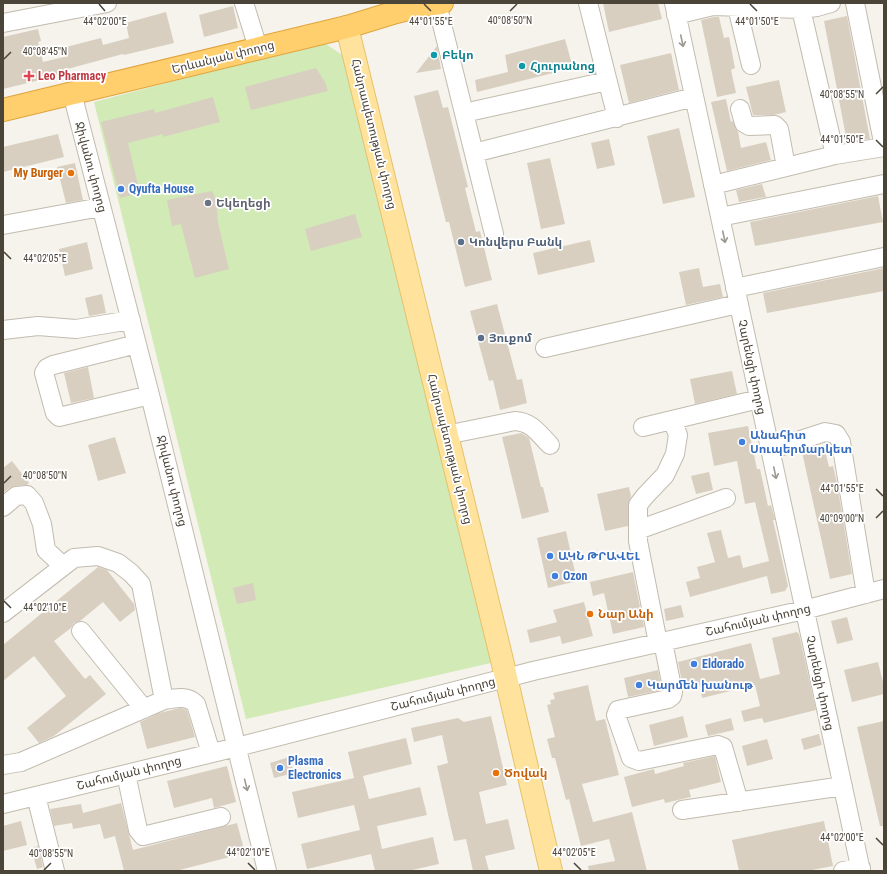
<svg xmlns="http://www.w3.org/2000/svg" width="887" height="874" viewBox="0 0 887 874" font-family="'Roboto Condensed','Noto Sans Armenian',sans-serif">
  <rect width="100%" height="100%" fill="#f6f3ec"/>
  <!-- green -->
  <path fill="#d2eab5" d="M323,42l28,19 144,601 -249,57 -152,-617z"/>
  <!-- building -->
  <path fill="#d8cfc1" d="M603,3h55l4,16 -53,13z
    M233,6l5,22 -34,9 -5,-22z
    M166,12l8,31 -50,12 -1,-1 -63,17 1,4 -58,14v-52l35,-8 3,12 -3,1 5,20 25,-6 -2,-9 35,-9 2,7 26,-7 -3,-15z
    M847,16l23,123 -23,3 -23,-121z
    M714,17h5l5,21 5,-1 6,31 -4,2 5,23 -19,4 -16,-77z
    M565,39l8,29 -96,24 -2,-12 33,-8 -3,-17z
    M437,46l4,23 -25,4z
    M671,53l8,37 -50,13 -9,-38z
    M316,68l9,14 3,9 -77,19 -6,-23z
    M779,80l7,32 -12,3h-21l-7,-28z
    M438,90l5,18 5,-1 20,80 -3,1 11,44 4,-1 12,49 -27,7 -16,-65h-3l-32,-126z
    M213,97l7,25 -57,15v-3l-35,9 12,50 -20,5 -19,-76 53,-13 1,4z
    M726,99l5,23 2,-1 5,10 3,17 25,-6 5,18 -44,11 -16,-69z
    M679,128l16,69 -32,7 -16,-68z
    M58,134l6,23 -61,15v-25z
    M609,139l6,26 -18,4 -6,-26z
    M550,158l15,66 -24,5 -14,-66z
    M75,163l8,37 -17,3 -9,-36z
    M762,184l4,13 -27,5 -3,-12z
    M212,191l4,9 2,23 11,46 -34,9 -14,-54 -9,2 -5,-26z
    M878,196l5,26 -128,24 -5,-24z
    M355,214l7,23 -51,14 -6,-22z
    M590,240l5,22 -57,13 -5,-22z
    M87,242l6,27 -28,7 -6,-27z
    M699,268l4,19 17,-3 3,13 -37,8 -7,-33z
    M884,268v23l-117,22 -4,-20z
    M102,294l4,19 -17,3 -4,-18z
    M497,304l20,76 5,-1 5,24 -27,7 -7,-30 -4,1 -19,-70z
    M88,367l6,31 -23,5 -7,-30z
    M732,371l5,23 -42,10 -5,-25z
    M748,426l9,43h3l8,37 3,-1 4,15h-2l15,66 -3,5 -14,3 -4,-18 -77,21 -4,-15 14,-4 -3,-11 18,-5 -8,-29 14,-3 7,28 12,-3 3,13 26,-7 -14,-59 -10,2 -8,-43 -23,5 -6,-33z
    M521,433l8,5 12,49h2l6,25 -27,7 -20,-82z
    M115,437l11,36 -28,8 -10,-36z
    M824,447l5,20 4,-1 4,17 15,91 -22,5 -28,-127z
    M12,461l17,22 -2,2 -12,1 -6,2 -6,5v-25z
    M709,472l4,18 -17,4 -5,-18z
    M629,487l2,9 -3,9v21l-23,5 -8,-37z
    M566,531l11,50 -29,7 -11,-50z
    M98,567l9,3 27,34 1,6 -15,12 -17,-20 -23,19 -6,2 -3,5 -17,13 31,38 5,-4 16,19 -52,42 -15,7 -12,-15 39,-32 -32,-40 -31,25v-36z
    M633,572l11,55 -31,7 -9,-41 -11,3 -3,-14z
    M253,583l3,17 -19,4 -4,-16z
    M584,602l9,34 -31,8 -2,-8 -30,7 -3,-13 30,-8 -4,-12z
    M681,605l3,12 -18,4 -2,-12z
    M847,617l6,23 -16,4 -6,-23z
    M797,632l2,2 17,76 -52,13 -2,-5 -18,4 -3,-11 19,-5 -5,-21 -53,13 -3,-16 -16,5 -5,-25 73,-19 9,36 20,-5 -8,-36z
    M878,662l6,24v8l-32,8 -8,-32z
    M658,670l4,20 -34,7 -4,-19z
    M588,685l8,36 9,-2 14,56 -37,9 11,38 39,-10 15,59h-58l-1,-5 27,-5 -6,-22 -28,7 -12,-47 -3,1 -11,-42h-3l-5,-19 8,-2 -8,-32 4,-1 -1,-4 5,-1 -2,-6z
    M180,708l7,2 8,27 -48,12 -7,-27 19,-9z
    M491,716l16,69 -28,7 7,32 22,-5 7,30 -30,7 4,15h-16l-7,-32 -12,2 -17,-75 11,-3 -6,-28 -28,7 -3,-14 47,-10 6,4z
    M683,716l5,21 -34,9 -5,-21z
    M731,718l3,12 -26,6 -3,-11z
    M884,721v105h-4l-23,-99z
    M819,734l3,11 -18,5 -3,-11z
    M406,738l6,26 -49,12 6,23 51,-12 7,28 -50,11 5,23 51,-12 6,27 -31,7h-33l-4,-17 -64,15 -6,-25 59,-14 -6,-25 -56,13 -6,-26 62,-14 -6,-26z
    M767,739l6,20 -26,7 -5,-20z
    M715,756l6,26 -32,8 2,7 -26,6 -1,-4 -32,8 -8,-30 30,-8 1,5 29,-8 -1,-3z
    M289,757l5,16 -20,5 -4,-15z
    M227,766l9,36 -22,6 -2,-10 -38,10 -7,-27z
    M121,803l12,47 104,-27 8,30 -69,18h-52l-9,-35 -11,3 -4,-15 -27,5 -1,-6 -18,3 -4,-17 31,-5 2,9z
    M21,821l6,24 -24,6v-25z
    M824,821l9,45 -26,5h-68l-7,-31z
    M38,846l5,21 -6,2 -6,-21z"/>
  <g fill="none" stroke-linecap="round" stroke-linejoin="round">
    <!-- minor casing -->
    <g stroke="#c2bbae" stroke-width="20">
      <path id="minor" d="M244,3l14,45
        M588,3l29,115
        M674,3l187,868
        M855,3l29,144
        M437,4l57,230
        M737,7l14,58
        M801,9l34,146
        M676,15l37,-9 88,3 16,-2 14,-4
        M3,23l104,-20
        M72,93l78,302 117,476
        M740,109l4,14 5,3 26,-1 4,4 7,38
        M464,113l143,-32
        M474,153l220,-56
        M713,185l122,-30 49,-8
        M720,217l164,-33
        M3,225l98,-18
        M735,288l149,-31
        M3,330l35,-4 38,3 55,-9
        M137,344l-84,21 -6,3 -3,5 11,40 4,4 91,-22
        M545,348l193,-44
        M643,427l116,-28
        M446,435l69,-14c17,1 23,12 35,24
        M770,450l55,-18 11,2 5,8 25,152
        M3,507l13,-11 11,-1 7,8 8,21 4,26 17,16
        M638,530l88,-32
        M3,613l71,-55 24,-2 20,7 13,10 10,11 23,116
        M81,631l63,78
        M663,642l10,50 -1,4 -4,3 -50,11 -2,5 15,43 8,3 79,-16 5,2 16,55
        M658,643l-20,-102v-36l7,-9 20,-21 10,-21 3,-19 -6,-15
        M3,765l18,-3 143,-62c11,-2 23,-5 32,4l15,49
        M126,774l12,56 5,6 78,-19
        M36,796l19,75
        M3,804l234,-57 296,-76 271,-61 80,-21
        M682,810l161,-24
        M843,871l18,-3"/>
    </g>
    <!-- major casing -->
    <g stroke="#e6c16a" stroke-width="24">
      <path id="major" d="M347,27l155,633 49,211"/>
    </g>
    <!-- highway casing -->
    <g stroke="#e0a43c" stroke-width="24">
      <path id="highway" d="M3,110l344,-83 49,-15 28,-7 18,-2"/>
    </g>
    <!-- minor -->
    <use href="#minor" stroke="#fff" stroke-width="18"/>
    <!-- major -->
    <use href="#major" stroke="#ffe39c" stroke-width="22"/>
    <!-- highway -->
    <use href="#highway" stroke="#ffcf6e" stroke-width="22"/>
  </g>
  <!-- one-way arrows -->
  <defs><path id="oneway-shaft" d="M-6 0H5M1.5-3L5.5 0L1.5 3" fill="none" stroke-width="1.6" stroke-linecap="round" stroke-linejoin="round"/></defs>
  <g stroke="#9c9892">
    <use href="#oneway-shaft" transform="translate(682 41) rotate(78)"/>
    <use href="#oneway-shaft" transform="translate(724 237) rotate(78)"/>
    <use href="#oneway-shaft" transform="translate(775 473) rotate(78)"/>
    <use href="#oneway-shaft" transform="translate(246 785) rotate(76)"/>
  </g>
  <!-- ticks -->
  <path fill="none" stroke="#4b4439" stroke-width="1.5" d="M99,4l6,7M424,4l7,7M750,4l7,7M510,11l7,-7M4,59l7,-7M876,94l7,-7M876,140l7,7M4,252l7,7M4,483l7,-7M876,489l7,7M876,518l7,-7M4,601l7,7M876,838l7,7M248,863l7,7M574,863l7,7M44,870l7,-7"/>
  <!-- markers -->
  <g fill="#0f9aa8" stroke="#fff" stroke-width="1.5">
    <circle cx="434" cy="55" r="4"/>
    <circle cx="522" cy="66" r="4"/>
  </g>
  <path fill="#e0444e" stroke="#fff" stroke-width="1.5" d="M27 70h4v4h4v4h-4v4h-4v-4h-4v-4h4z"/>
  <g fill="#e8710a" stroke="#fff" stroke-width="1.5">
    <circle cx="71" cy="173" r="4"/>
    <circle cx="590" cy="614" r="4"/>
    <circle cx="496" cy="773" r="4"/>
  </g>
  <g fill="#3f7fe0" stroke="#fff" stroke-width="1.5">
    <circle cx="121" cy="189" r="4"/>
    <circle cx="742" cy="442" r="4"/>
    <circle cx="550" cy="556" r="4"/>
    <circle cx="555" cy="576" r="4"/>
    <circle cx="694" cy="664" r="4"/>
    <circle cx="639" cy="685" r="4"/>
    <circle cx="280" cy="768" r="4"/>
  </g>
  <circle fill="#6b7280" stroke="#fff" stroke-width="1.5" cx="208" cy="203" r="4"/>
  <g fill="#5c6f8a" stroke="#fff" stroke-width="1.5">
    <circle cx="461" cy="242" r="4"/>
    <circle cx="481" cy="338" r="4"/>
  </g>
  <g text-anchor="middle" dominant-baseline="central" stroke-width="3.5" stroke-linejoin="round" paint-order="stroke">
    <!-- culture labels -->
    <g font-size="12" font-weight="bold" fill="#0d838f" stroke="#fff" text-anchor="start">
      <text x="442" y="55">Բեկո</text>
      <text x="530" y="66">Հյուրանոց</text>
    </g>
    <!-- street labels -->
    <g font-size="12" fill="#4b4439" stroke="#fff">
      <text transform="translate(223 57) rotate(-14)">Երևանյան փողոց</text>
      <text transform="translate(374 134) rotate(76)">Հանրապետության փողոց</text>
      <text transform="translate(91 167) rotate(75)">Ջիվանու փողոց</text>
      <text transform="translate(752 367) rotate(78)">Չարենցի փողոց</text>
      <text transform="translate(450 449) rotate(76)">Հանրապետության փողոց</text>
      <text transform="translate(172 481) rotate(76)">Ջիվանու փողոց</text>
      <text transform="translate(758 620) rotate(-13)">Շահումյան փողոց</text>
      <text transform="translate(820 683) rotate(78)">Չարենցի փողոց</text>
      <text transform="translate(443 694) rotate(-14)">Շահումյան փողոց</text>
      <text transform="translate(129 773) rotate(-14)">Շահումյան փողոց</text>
    </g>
    <!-- health labels -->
    <g font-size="12" font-weight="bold" fill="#be3a42" stroke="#fff" text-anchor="start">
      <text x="38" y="76">Leo Pharmacy</text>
    </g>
    <!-- food labels -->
    <g font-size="12" font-weight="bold" fill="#c56008" stroke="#fff" text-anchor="start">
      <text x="63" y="173" text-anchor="end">My Burger</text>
      <text x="598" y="614">Նար Անի</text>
      <text x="504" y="773">Ծովակ</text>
    </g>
    <!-- shop labels -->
    <g font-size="12" font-weight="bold" fill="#366cbe" stroke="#fff" text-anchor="start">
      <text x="129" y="189">Qyufta House</text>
      <text x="750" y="435">Անահիտ<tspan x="750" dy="14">Սուպերմարկետ</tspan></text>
      <text x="558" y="556">ԱԿՆ ԹՐԱՎԵԼ</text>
      <text x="563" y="576">Ozon</text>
      <text x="702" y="664">Eldorado</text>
      <text x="647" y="685">Կարմեն խանութ</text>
      <text x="288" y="761">Plasma<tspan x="288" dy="14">Electronics</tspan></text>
    </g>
    <!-- worship labels -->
    <g font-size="12" font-weight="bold" fill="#5b616d" stroke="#fff" text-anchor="start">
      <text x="216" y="203">Եկեղեցի</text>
    </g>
    <!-- service labels -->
    <g font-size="12" font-weight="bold" fill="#4e5e75" stroke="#fff" text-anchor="start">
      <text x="469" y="242">Կոնվերս Բանկ</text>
      <text x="489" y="338">Յուքոմ</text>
    </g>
  </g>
  <g font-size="10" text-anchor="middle" fill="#4b4439" stroke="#fff" stroke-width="3.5" stroke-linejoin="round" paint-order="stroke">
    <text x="510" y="24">40°08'50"N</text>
    <text x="105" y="25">44°02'00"E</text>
    <text x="431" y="25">44°01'55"E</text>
    <text x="757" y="25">44°01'50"E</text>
    <text x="45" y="55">40°08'45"N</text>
    <text x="842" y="98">40°08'55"N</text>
    <text x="842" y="143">44°01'50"E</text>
    <text x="45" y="262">44°02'05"E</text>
    <text x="45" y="479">40°08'50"N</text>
    <text x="842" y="492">44°01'55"E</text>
    <text x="842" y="522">40°09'00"N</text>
    <text x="45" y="611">44°02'10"E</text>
    <text x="842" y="841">44°02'00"E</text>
    <text x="248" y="856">44°02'10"E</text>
    <text x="574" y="856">44°02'05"E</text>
    <text x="51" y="857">40°08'55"N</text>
  </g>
  <!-- border -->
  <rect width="887" height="874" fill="none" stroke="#4b4439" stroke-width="8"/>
</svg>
